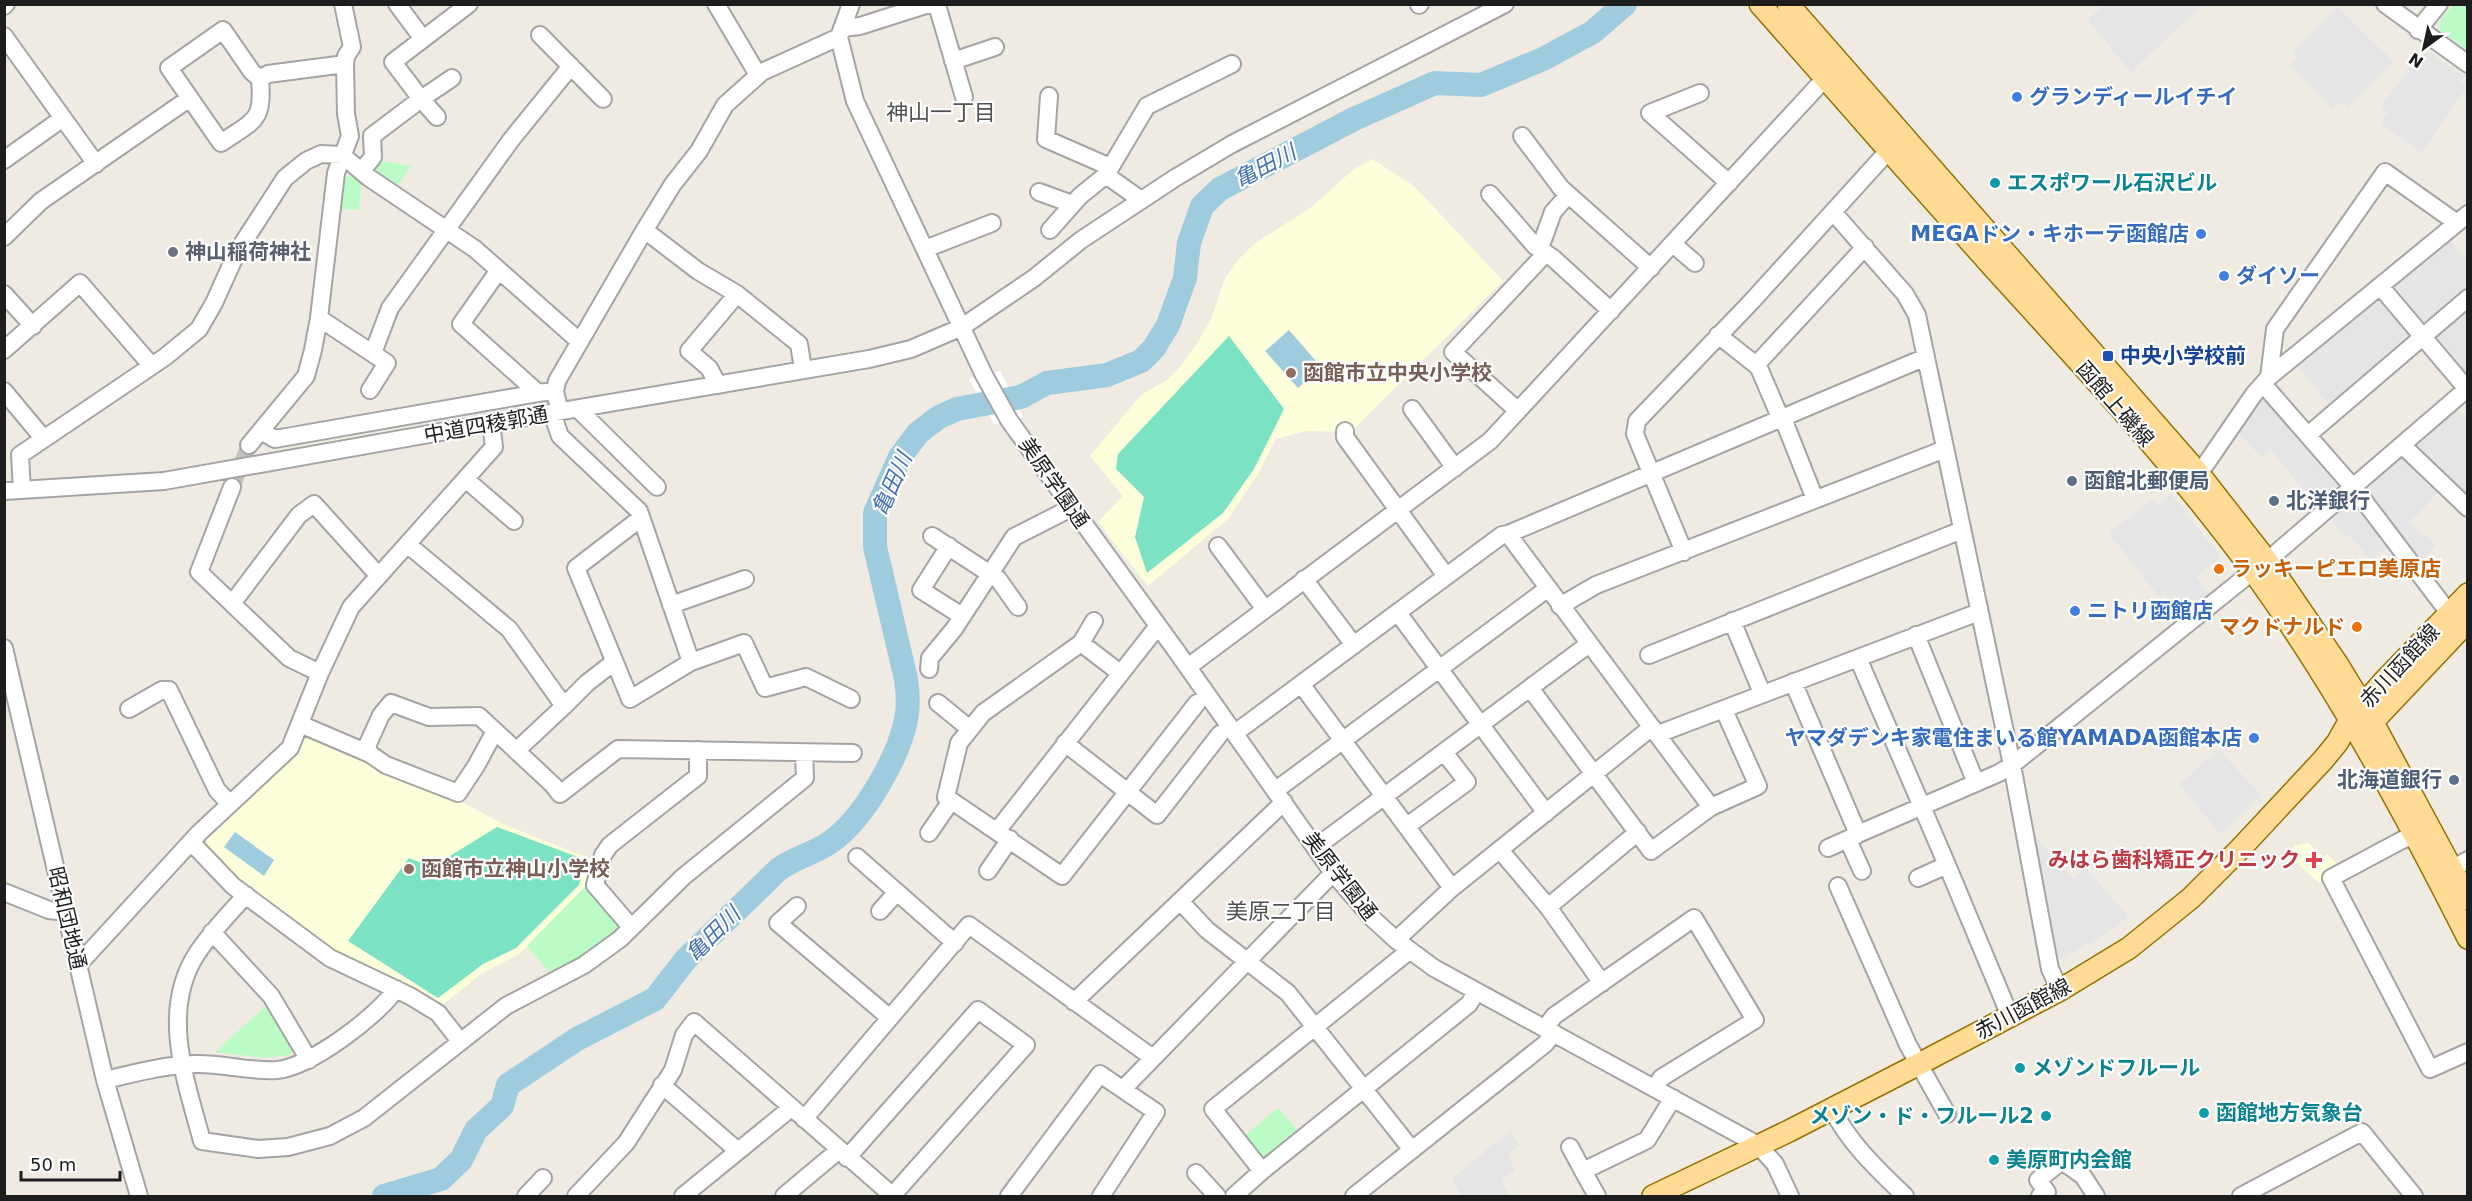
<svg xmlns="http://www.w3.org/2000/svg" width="2472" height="1201" viewBox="0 0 2472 1201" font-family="'DejaVu Sans','Noto Sans JP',sans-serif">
  <rect width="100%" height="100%" fill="#efebe2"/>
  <!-- education -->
  <path fill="#fcffda" d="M1372,159l42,27 89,95 -152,151 -46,-1 -29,8 -18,35 -30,45 -80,67 -50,-64 25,-26 -33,-40 51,-61 26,-15 13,-13 16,-22 15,-26 14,-41 14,-19 15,-15 56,-36 43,-38z
    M312,736l32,14 39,21 79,31 43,23 89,35 -8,26 -67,68 -35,18 -43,34 -39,-22 -68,-32 -98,-74 -29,-29v-10l91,-85 7,-14z
    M2308,843l16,14 3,-3 10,9 -18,20 -32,-29 8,-8z"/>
  <!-- park -->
  <path fill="#bbfcc6" d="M2453,5h14v45l-27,-20 -1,-8z
    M377,160l34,6 -14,21 -22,-15 -1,-6z
    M347,176l11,1 3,5 -2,28 -20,-1 3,-31z
    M585,887l32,37v6l-31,24 -36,19 -23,-27z
    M266,1006l27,44 -4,5 -25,3 -49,-6z
    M1278,1108l19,22 -36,30 -19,-22z"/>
  <!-- pitch -->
  <path fill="#7be3c4" d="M1229,336l55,73 -30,60 -31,44 -76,60 -12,-36 9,-40 -28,-28 2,-15z
    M497,827l89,33 -7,25 -63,63 -33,16 -45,34 -90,-57 61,-83 23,9z"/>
  <!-- parking -->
  <path fill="#e5e5e5" d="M2104,5v-1l99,1 -72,67 -43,-52z
    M2337,7l57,55 -46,45 -7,-5 -9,7 -42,-44 7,-7 -5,-6z
    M2427,51l38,25 -5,6 7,5 -45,66 -42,-28 9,-12 -9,-5 29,-40z
    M2448,237l19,23v30l-42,37 -35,-39z
    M2377,296l37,42 -83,68 -35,-41z
    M2467,308v70l-35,-40z
    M2260,395h5l78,89 -26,23 -47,-58 -9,8 -23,-25z
    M2457,410l10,10v79l-55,-52z
    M2404,454l37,36 -31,32 26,24 -20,24 -54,-80z
    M2171,494l50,63 -25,20 14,18 -28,21 -18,-23 -5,4 -50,-64 44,-34 5,5z
    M2355,498l33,48 -18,15 -19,-26 -5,3 -18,-22z
    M2219,749l42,47 -40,38 -42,-49z
    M2030,830l42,49 14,-11 42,48 -19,16 -53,29z
    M1510,1131l10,14 -12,10 7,16 -15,9 10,16h-49l-9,-18z"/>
  <!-- water -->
  <path fill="#9fcbdf" d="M1289,330l32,37 -23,21 -33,-37z
    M235,832l39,28 -10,16 -40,-29z"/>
  <!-- pier -->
  <path fill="#fff" d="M1000,371l23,46 -29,7 -25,-45z"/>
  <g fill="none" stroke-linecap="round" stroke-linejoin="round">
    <!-- river -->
    <path stroke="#9fcbdf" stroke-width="24" d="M384,1196l57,-17 20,-19 15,-30 26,-24 6,-21 69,-46 78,-40 31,-40 93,-90c17,-12 37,-16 53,-28 32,-23 66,-83 74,-121 3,-14 2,-27 0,-41l-31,-132v-34l25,-56 18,-24 21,-16 18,-8 64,-12 26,-14 60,-8 34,-14 13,-13 14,-23 17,-47 4,-35 13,-37 18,-17 134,-70 81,-36 46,2 62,-26 50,-27 32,-28"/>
    <!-- minor-tunnel -->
    <path stroke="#c5c2bb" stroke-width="16" stroke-dasharray="16 8" stroke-linecap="butt" d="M232,487l17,-42"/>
    <!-- minor casing -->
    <g stroke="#a4a4a4" stroke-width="20">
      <path id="minor" d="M397,4l26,35
        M716,4l42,71
        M851,4l-12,33 16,64 129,274 25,45 20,28 146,201 158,224 39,45 24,22 38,28 324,177 17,19 15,32
        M2385,4l83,60
        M1419,5l1,-1
        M4,6l2,-2
        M842,28l18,-2 66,-21h11l27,92
        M2418,30l21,-26
        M540,35l63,64
        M4,36l92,128
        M953,61l42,-14
        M260,79l-8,-7 -29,-42 -54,38 52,75c33,-23 43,-21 39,-64l8,-5 77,-10
        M1700,93l-50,20 79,70
        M1049,96l-3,43 64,28
        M437,117l-16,-18 31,-21
        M1522,136l39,52 90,80
        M4,160l59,-42
        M362,170l11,-13 -1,-21 49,-37 -28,-37 76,-58
        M1106,175l35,25
        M1039,192l33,12
        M1490,194l45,52 18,12 58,53
        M1833,212l72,82 12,21 95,450 38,204 10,21
        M1050,230l30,-34 26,-21 41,-69 85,-42
        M651,235l47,36 39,23 62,50 4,25
        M4,237l37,-36 149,-103
        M1673,244l22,19
        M1540,248l13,-36 15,-17
        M925,249l67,-26
        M499,270l-38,54 77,69 8,-1
        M2380,286l87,103
        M4,294l29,32
        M319,318l68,45 -17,27
        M1718,335l38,30 109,-118
        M4,350l76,-67 71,82
        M373,353l17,-45 121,-168 60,-74
        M1756,365l3,3 21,49
        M2269,377l6,-48 110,-157 72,51
        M2263,384l95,109 91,120
        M718,385l-9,-17 -20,-17 48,-57
        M4,391l39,47
        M578,409l79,78
        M1412,409l43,59
        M560,411l-5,-19 2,-11 87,-150 29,-47 26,-33 26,-46 37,-33 77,-35
        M1518,411l-65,-59 93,-99
        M552,413l8,23 79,75 52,151
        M1782,416l33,83
        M261,431l14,8 263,-46
        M1345,431v6l101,139
        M2308,435l160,-137
        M249,445l57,-69 7,-26 6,-32 17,-145 14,-37 -4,-22 -1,-50 1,-8 6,-9 -9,-43
        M2402,445l66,63
        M2199,474l55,-80 15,-17 199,-163
        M470,483l44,38
        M232,487l-33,85 90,86 31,15
        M22,490l-2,-35 145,-98 34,-28 15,-26 23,-51 48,-74 21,-17 15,-7 21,1 26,22 107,72 104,92
        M4,491l160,-10 327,-58 378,-64 42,-10 51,-22 72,-49 47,-38 94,-62 57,-34 273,-140
        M641,518l-65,50 54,131 61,-37 53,-19 21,45 41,-11 45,22
        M1508,534l203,273
        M932,536l66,43 20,28
        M949,546l-28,44 41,26
        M1218,546l46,62
        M412,548l97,81 55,77 23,-23 27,-21
        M1684,552l-49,-118 2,-13 115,-120 138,-152
        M2267,561l201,-173
        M1304,579l50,66
        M237,597l62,-82 15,-11 64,71
        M671,605l74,-26
        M1560,606l36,-21 349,-136
        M1398,613l148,200
        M1732,621l30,72
        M1916,635l60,148
        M1081,643l13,-22
        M4,648l101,432 34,116
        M1649,655l313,-125
        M1858,658l89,207 63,151
        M1188,667l302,-226 327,-354 17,-14
        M929,669l1,-11 24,-29 60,-92 57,-29
        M1120,673l-39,-30 -98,70 -24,30 -13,54 116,79 135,-173
        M1793,682l65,152 141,-61 13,-8 241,-194
        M1301,684l151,204
        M1530,688l121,163 60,-44 47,-21 -34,-76
        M938,703l32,26
        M129,709l33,-19h7l48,100 13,14
        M307,727l63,27
        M495,731l-19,35 -18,27 -72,-28 -16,-11 -3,-8 14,-31 10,-12 38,14 50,-1 74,69 7,9 58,-45 235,4
        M1235,733l267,-198 6,-1 418,-177
        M1658,734l321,-122
        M1065,743l92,72 63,-81
        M516,751l48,-45
        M1276,790l271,-201
        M1407,826l60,-44 -23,-30
        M997,831l161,-205
        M929,833l22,-32
        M2416,835l-14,5 -71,38 99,191 38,-17
        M1848,840l14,31
        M192,843l41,43 97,72 80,38 28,17 22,28
        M1316,847l273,-203
        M1828,848l29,-13
        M1500,850l48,57 54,76
        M857,857l98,86
        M2452,869l16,-9
        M988,871l22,-32
        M1918,878l29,-13
        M1838,886l70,159 39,69
        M4,892l45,18 17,2
        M246,895c-17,19 -36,38 -50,60 -36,57 -10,126 6,186l56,8 30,-2 42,-11 34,-18 142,-112 78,-41 36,-26 63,-62 122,-99 -1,-25
        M1180,901l27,29 81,63 124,157
        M797,906l-19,17 112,95
        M1548,907l90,-75
        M880,911l17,-19
        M631,927l-36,-42 8,-30 7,-10 88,-69v-26
        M212,932l59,64 38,64
        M1396,940l56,-52 200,-161
        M78,965l121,-132 91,-85 30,-75 31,-66 143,-160 -3,-24
        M1074,1002l210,-200
        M1545,1028l9,-12 140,-98 61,102 -94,58 -6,10
        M105,1080c30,-7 59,-15 90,-16 27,-1 55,8 82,6 33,-3 101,-54 119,-81
        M662,1085l76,66
        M1123,1089l210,-216
        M1832,1109c18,35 45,60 73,87
        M804,1119l165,-194 184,133
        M1570,1147l13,24
        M847,1158l131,-148 48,35 -134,151
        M1262,1171l-49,-62 196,-158
        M1196,1173l21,23
        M526,1196l17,-18
        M576,1196l50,-53 47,-73 11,-35 10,-13 199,174
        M683,1196l108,-88
        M784,1196l55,-46
        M1009,1196l91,-122 56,38 -55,84
        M1234,1196l28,-25 207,-167 7,-12
        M1354,1196l191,-152 9,-11
        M1597,1196l-14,-25 64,-31 26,-42
        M2040,1196l7,-4 -9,-12 24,-19 21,15 13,20
        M2241,1196l121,-64 52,64"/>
    </g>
    <!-- major casing -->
    <g stroke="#957200" stroke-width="24">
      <path id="major" d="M1760,4c77,88 154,175 232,262 89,98 182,197 261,305 83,115 151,240 215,367
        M1788,4l411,470 68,87 71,104 34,56 96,178
        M2363,732l105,-111
        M1653,1196l136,-65 130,-67 141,-74 69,-42 62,-50 49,-49 83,-89 14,-17 13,-23 35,-40 83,-86"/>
    </g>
    <!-- minor -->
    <use href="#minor" stroke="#fff" stroke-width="16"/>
    <!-- major -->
    <use href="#major" stroke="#ffdb96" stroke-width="21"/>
  </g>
  <!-- markers -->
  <g fill="#3f7fe0" stroke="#fff" stroke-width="2">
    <circle cx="2017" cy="97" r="6"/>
    <circle cx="2201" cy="234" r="6"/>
    <circle cx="2224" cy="276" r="6"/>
    <circle cx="2075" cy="611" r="6"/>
    <circle cx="2254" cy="738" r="6"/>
  </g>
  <g fill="#0f9aa8" stroke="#fff" stroke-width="2">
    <circle cx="1995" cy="183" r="6"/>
    <circle cx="2020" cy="1068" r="6"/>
    <circle cx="2204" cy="1113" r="6"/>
    <circle cx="2046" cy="1116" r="6"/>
    <circle cx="1994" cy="1160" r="6"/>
  </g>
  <circle fill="#6b7280" stroke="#fff" stroke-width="2" cx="173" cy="252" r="6"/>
  <rect fill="#1a4fb4" stroke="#fff" stroke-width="2" x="2102" y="350" width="12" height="12" rx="3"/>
  <g fill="#8d6e63" stroke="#fff" stroke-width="2">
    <circle cx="1291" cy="373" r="6"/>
    <circle cx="409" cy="869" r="6"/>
  </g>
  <g fill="#5c6f8a" stroke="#fff" stroke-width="2">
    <circle cx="2072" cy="481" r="6"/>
    <circle cx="2274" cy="501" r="6"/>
    <circle cx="2454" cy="780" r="6"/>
  </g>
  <g fill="#e8710a" stroke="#fff" stroke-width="2">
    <circle cx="2219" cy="569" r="6"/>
    <circle cx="2357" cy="627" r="6"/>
  </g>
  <path fill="#e0444e" stroke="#fff" stroke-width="2" d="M2311 851h6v6h6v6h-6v6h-6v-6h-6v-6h6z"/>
  <g text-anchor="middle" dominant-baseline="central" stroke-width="4.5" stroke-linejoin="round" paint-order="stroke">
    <!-- shop labels -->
    <g font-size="21" font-weight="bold" fill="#366cbe" stroke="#fff" text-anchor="start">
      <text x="2029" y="97">グランディールイチイ</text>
      <text x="2189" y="234" text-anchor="end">MEGAドン・キホーテ函館店</text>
      <text x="2236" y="276">ダイソー</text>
      <text x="2087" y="611">ニトリ函館店</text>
      <text x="2242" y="738" text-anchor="end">ヤマダデンキ家電住まいる館YAMADA函館本店</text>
    </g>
    <!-- culture labels -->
    <g font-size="21" font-weight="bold" fill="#0d838f" stroke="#fff" text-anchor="start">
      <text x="2007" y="183">エスポワール石沢ビル</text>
      <text x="2032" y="1068">メゾンドフルール</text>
      <text x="2216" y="1113">函館地方気象台</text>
      <text x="2034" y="1116" text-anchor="end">メゾン・ド・フルール2</text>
      <text x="2006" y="1160">美原町内会館</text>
    </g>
    <!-- worship labels -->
    <g font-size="21" font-weight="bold" fill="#5b616d" stroke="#fff" text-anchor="start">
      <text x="185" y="252">神山稲荷神社</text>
    </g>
    <!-- transit labels -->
    <g font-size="21" font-weight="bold" fill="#164399" stroke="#fff" text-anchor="start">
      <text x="2120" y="356">中央小学校前</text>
    </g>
    <!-- education labels -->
    <g font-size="21" font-weight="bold" fill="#785e54" stroke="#fff" text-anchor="start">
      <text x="1303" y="373">函館市立中央小学校</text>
      <text x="421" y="869">函館市立神山小学校</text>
    </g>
    <!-- street labels -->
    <g font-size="21" fill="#1d1d1d" stroke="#fff">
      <text transform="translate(2115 404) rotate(49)">函館上磯線</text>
      <text transform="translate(486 425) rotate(-10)">中道四稜郭通</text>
      <text transform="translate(1054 483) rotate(55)">美原学園通</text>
      <text transform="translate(2400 666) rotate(-47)">赤川函館線</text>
      <text transform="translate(1340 876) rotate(52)">美原学園通</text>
      <text transform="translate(67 918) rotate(77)">昭和団地通</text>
      <text transform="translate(2023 1009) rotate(-28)">赤川函館線</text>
    </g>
    <!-- service labels -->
    <g font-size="21" font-weight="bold" fill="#4e5e75" stroke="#fff" text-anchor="start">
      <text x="2084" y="481">函館北郵便局</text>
      <text x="2286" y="501">北洋銀行</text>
      <text x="2442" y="780" text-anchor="end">北海道銀行</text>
    </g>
    <!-- food labels -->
    <g font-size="21" font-weight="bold" fill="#c56008" stroke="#fff" text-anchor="start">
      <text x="2231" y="569">ラッキーピエロ美原店</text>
      <text x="2345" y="627" text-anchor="end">マクドナルド</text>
    </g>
    <!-- health labels -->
    <g font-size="21" font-weight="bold" fill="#be3a42" stroke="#fff" text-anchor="end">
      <text x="2300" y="860">みはら歯科矯正クリニック</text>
    </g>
    <!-- neighbourhood labels -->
    <g font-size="22" fill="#505050" stroke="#fff">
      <text x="941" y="112">神山一丁目</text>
      <text x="1281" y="911">美原二丁目</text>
    </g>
    <!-- water labels -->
    <g font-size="22" font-style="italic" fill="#4471b1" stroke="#fff">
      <text transform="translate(1265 166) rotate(-28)">亀田川</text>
      <text transform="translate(892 484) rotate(-66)">亀田川</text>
      <text transform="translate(713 934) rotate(-45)">亀田川</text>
    </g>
  </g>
  <!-- border -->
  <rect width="2472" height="1201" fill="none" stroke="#1d1d1d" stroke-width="12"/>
  <!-- north arrow -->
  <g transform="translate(2424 48) rotate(213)" stroke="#ffffff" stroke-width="4.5" paint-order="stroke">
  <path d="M0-4.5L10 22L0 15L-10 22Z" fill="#1d1d1d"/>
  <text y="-9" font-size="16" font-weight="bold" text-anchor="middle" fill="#1d1d1d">N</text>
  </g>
  <!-- scale -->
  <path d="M21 1171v9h99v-9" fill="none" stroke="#1d1d1d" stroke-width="3"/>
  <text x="30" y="1171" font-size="18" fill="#1d1d1d" stroke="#ffffff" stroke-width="4.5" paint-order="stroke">50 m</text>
</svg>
